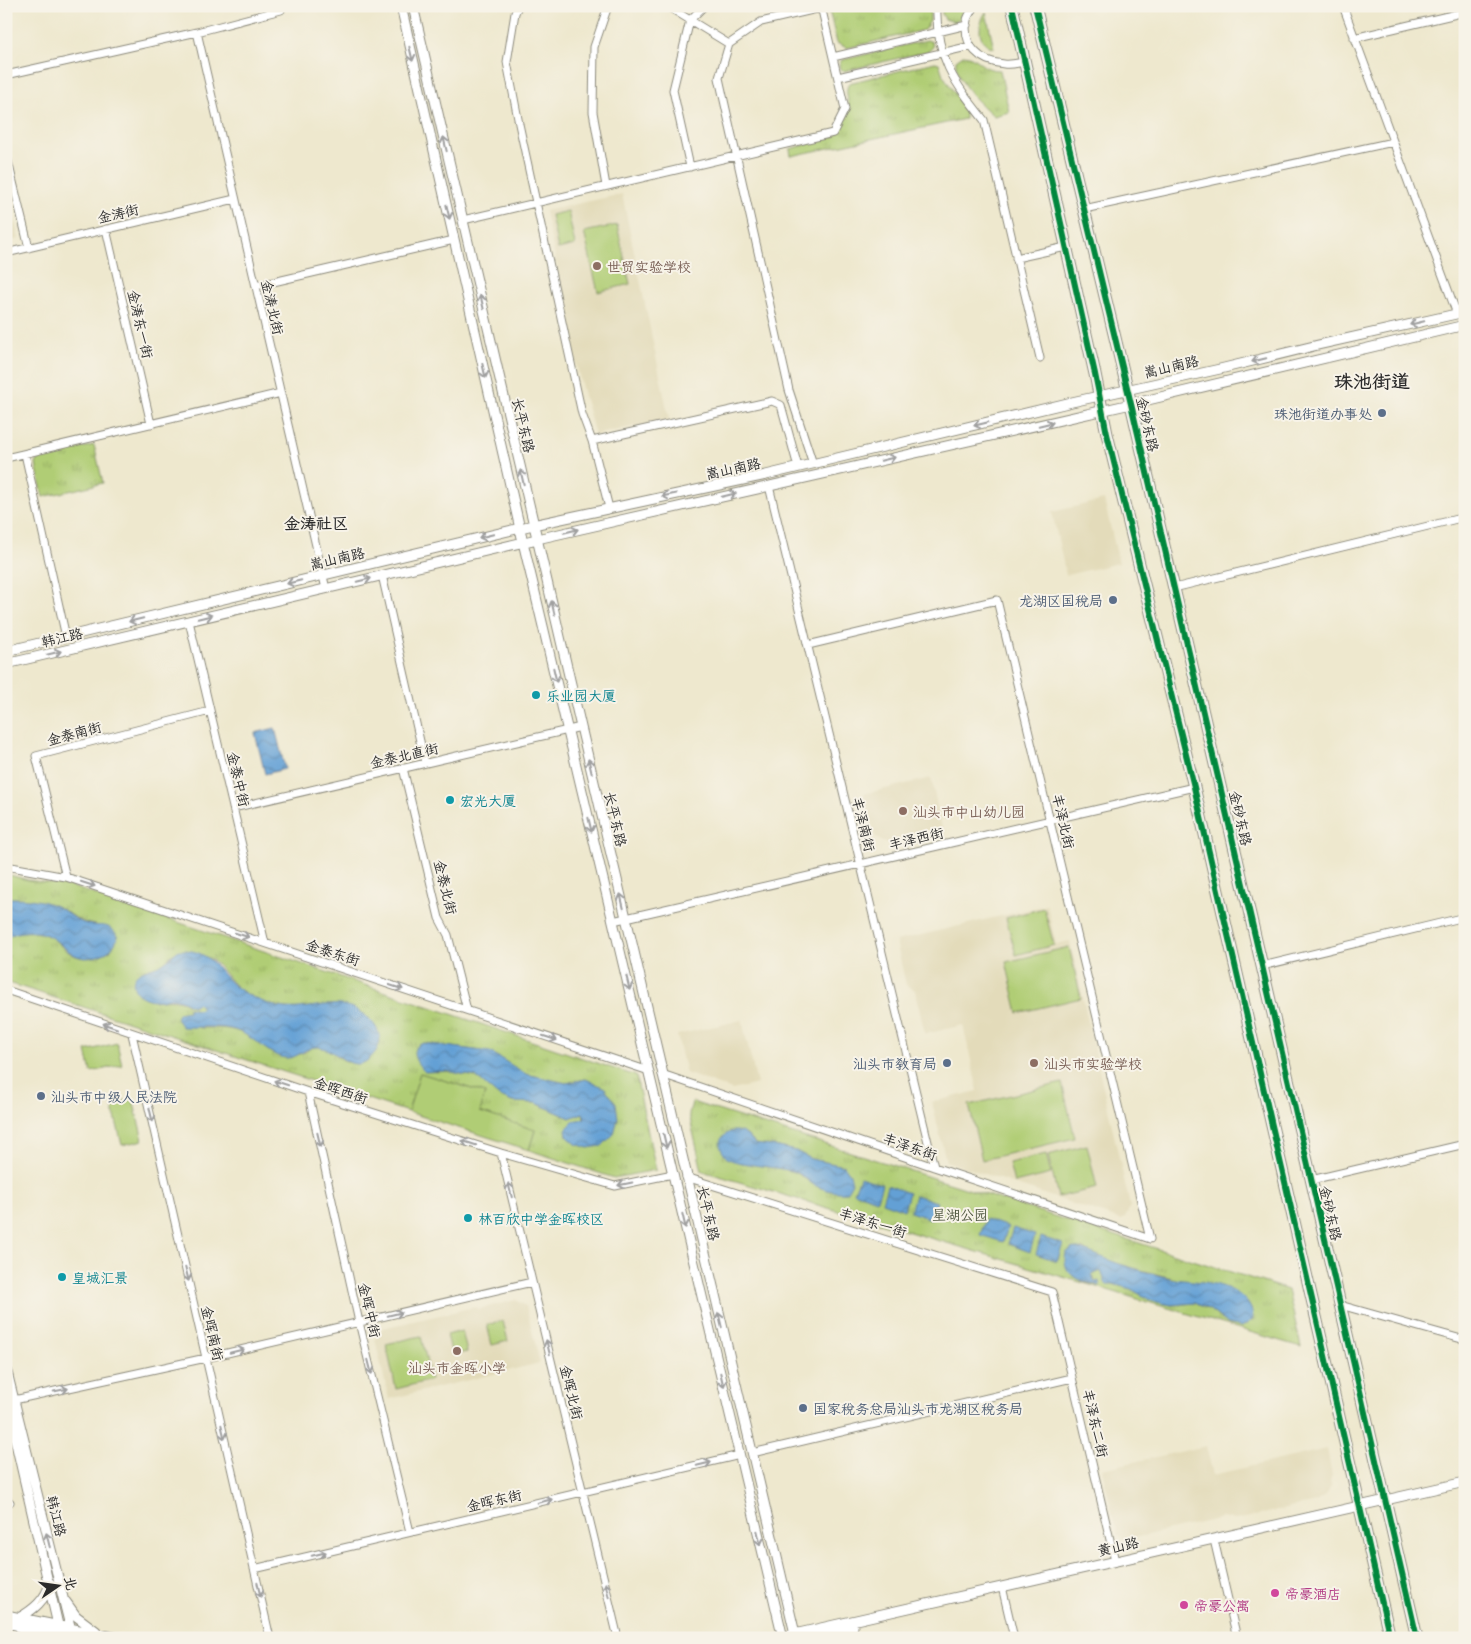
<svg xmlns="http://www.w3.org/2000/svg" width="1471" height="1644" viewBox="0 0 1471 1644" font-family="Mali,'LXGW WenKai TC',sans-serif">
  <defs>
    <pattern id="grass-tufts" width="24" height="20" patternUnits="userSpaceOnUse" patternTransform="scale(1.25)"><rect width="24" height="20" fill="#b0cd74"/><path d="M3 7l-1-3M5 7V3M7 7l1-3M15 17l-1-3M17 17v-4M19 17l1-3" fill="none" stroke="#98b065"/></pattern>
    <pattern id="water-waves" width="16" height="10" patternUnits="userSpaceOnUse" patternTransform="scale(1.25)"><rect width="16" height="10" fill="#64a0d5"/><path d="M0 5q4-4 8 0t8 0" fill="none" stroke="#5383ad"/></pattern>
  </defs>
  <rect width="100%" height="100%" fill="#f7f3e8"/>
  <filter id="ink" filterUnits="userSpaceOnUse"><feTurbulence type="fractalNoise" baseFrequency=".02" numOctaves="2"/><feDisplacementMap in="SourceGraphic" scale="10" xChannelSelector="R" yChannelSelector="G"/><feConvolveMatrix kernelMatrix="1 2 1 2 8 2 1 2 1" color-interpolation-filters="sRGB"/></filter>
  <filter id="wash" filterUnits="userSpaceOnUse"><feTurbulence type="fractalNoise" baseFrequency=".0096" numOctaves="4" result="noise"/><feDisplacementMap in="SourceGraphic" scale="20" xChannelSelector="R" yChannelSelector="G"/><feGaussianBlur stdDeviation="1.12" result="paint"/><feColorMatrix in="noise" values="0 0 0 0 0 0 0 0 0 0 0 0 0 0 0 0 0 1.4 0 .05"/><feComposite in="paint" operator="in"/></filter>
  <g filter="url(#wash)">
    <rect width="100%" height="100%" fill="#eee8ce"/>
    <!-- built -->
    <path fill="#e3dbba" d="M6,185l13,54 -13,3z
      M622,194l47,225 -74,16 -10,-36 -12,-48 -4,-31 -24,-109z
      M1104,500l15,63 -53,12 -14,-63z
      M931,778l12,55 -51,12 -11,-4 -6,-5 -11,-42z
      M1047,905l9,39 14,-3 60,265 -5,12 -4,2 -175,-59 -14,-59 46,-11 -15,-66 -38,9 -10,-44 -9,-5 -10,-44z
      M742,1020l15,64 -25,6 -46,-17 -9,-38z
      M516,1300l10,6 14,57 -151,36 -14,-60 8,-11 92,-21 4,2z
      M1206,1446l7,29 114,-26 5,27 -1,11 -7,9 -8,6 -80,18 -14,-2 -97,22 -8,-6 -15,-65z"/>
    <!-- grass -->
    <path fill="url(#grass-tufts)" stroke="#6e7c50" fill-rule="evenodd" d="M828,6h102v15l-6,9 -77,18 -10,-5z
      M942,6h24l-7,13 -5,3 -9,-3 -3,-5z
      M986,12l8,36c-17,-5 -17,-23 -8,-36z
      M927,40l5,2 1,5 -4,4 -85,20 -4,-2 -1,-5 3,-4z
      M963,55c14,0 18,16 37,15l9,42 -15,4c-14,-12 -40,-36 -38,-56z
      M935,62l4,1 4,12 22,34v10l-174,37 -1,-7 46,-13c4,-8 13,-19 13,-27 0,-10 -5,-17 0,-26z
      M94,445l9,38 -60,14 -7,-33 3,-6z
      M6,874l22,6 42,6 566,190 20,94 -42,8 -85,-28 6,-20 -56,-18 6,-19 -65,-20 -12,39 -402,-130v-45c14,-7 32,-8 46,1 6,4 11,11 18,15 12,8 29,4 41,-3l-15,-25c-14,-1 -21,-8 -32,-15 -19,-10 -36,-12 -58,-12zM186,950c9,3 18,5 26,10 10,7 16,20 26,28 24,18 51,25 80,18l45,57c-23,3 -26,-13 -42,-16 -12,-2 -12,5 -21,7 -4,1 -22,0 -26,-1 -7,-2 -14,-10 -19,-13 -19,-13 -33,-12 -55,-12l-12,-17v-2l10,1 5,-2 -5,-5 -6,3c-13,-8 -23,-7 -38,-5l-11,-31 15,-4 7,-4 6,-7zM424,1043l65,9 37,22 40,9 20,-4 2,69 -5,-35 -13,5 -34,-15 -24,-1 -36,-25 -29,-6 -12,1z
      M692,1102l596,188 13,57 -599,-176 -13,-57zM746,1134l9,10 24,3 17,4 15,8 33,7 -30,19 -17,-12 -20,-6 -31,-4zM1082,1248l7,5 25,10 62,16 45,40 -11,-9 -15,-7 -24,2 -21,-5 -19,-11 -18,-5 -12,-13 -10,4 9,11 -17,-4 -13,-9z
      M503,1321l5,20 -16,4 -5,-20z
      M462,1331l5,21 -15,3 -5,-20z"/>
    <!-- garden -->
    <path fill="#b0cd74" stroke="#6e7c50" d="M568,211l7,34 -17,4 -7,-34z
      M617,225l13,59 -32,8 -14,-60z
      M1044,908l10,37 -38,10 -10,-37z
      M1069,947l12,51 -63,15 -12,-51z
      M117,1043l5,22 -31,7 -5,-21z
      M420,1073l65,20 -5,19 55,18 -6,20 -121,-38z
      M1062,1083l13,55 -93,22 -13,-55z
      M133,1099l10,41 -21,5 -10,-41z
      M1087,1145l10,43 -39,9 -10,-42z
      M1046,1154l5,20 -37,9 -5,-20z
      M421,1336l10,44 -35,9 -10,-45z"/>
    <!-- water -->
    <path fill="url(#water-waves)" stroke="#486680" d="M275,728l10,41 -20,5 -10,-41z
      M6,898c21,0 39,1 57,12 8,5 15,12 24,14 15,4 20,-3 31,12 -3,10 -8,16 -18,19 -29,12 -36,-16 -59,-22 -12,-3 -24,-1 -35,4z
      M179,950c33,-1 37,21 58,38 11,8 25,14 38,18 29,9 62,-13 88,8 7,5 11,9 15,17 4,9 1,17 -5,24 -18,22 -33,-2 -50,-7 -16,-6 -26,15 -42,9 -12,-3 -26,-18 -39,-24 -17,-9 -40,-5 -60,-6l-6,-8 2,-6 10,-2v-3l10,2 4,-2 -4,-5 -6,3c-7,-4 -13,-8 -22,-8 -5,1 -10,3 -15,2 -7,0 -17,-4 -20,-10 -9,-21 19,-20 29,-28 6,-4 9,-8 15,-12z
      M424,1043l66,9 36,22 40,9 20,-4 19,9 11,15 2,15 -4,16 -12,12 -14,2 -12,-4 -9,-8 -1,-7 8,-8 11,-3 -2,-5 -13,5 -34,-15 -24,-1 -14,-6 -22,-19 -29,-6 -22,1c-9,-9 -19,-24 -1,-29z
      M732,1131c11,-1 16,5 23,13l24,3 17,4 15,8 33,7 6,8 2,9 -5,9c-11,1 -23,-2 -33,-7 -7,-4 -12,-11 -19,-13 -15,-5 -59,-7 -68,-14 -3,-3 -7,-10 -7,-14 0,-7 6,-10 12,-13z
      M860,1177l22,7 -5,16 -23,-8z
      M887,1185l22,8 -5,17 -22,-8z
      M915,1195l22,7 -6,17 -21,-7z
      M986,1219l22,8 -5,15 -23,-7z
      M1013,1228l22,7 -5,17 -22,-8z
      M1041,1237l22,7 -6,17 -21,-7z
      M1073,1248c13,1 36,13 50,17 17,5 35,11 52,14 22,3 44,2 63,15 9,6 15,14 15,25l-11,8 -14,-3 -18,-14 -15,-7 -24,2 -10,-2 -11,-3 -19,-11 -18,-5h-7l-5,-13 -10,4 4,7 4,-1 1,5c-17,-5 -40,-9 -34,-33z"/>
  </g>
  <g filter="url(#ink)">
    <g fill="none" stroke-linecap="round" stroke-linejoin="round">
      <!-- minor casing -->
      <g stroke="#8c8a7c" stroke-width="9">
        <path id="minor" d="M518,6l-3,7 -8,49 12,62 63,290 10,27 17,67
          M667,6l62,38
          M937,6c-2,51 17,76 47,114l56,238
          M974,6c-2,4 -6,10 -7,14 -5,26 13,42 37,44 7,1 14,-1 20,-2
          M1343,6l114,308
          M197,32l129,557
          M1354,38l111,-26
          M833,57l134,-32
          M6,75l191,-43 84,-22 -1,-4
          M838,77l133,-31
          M6,153l23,95
          M690,167l-17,-77 17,-70 14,-14
          M606,186l-13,-74 1,-65 14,-41
          M1084,209l309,-67
          M463,220l370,-87 12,-24 -24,-103
          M106,229l45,195
          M6,253l229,-54
          M1016,258l50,-11
          M256,286l198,-46
          M592,441l180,-40 9,4 17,62
          M25,454l41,183
          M6,458l275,-65
          M813,464l-24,-74 -70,-312 10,-34 32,-22 60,-14
          M769,486l165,681
          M382,575l43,188
          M1174,588l291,-71
          M189,621l76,322
          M808,645l189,-45 153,639
          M403,768l36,150 9,17 19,75
          M233,808l348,-81
          M6,866l60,11 583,194
          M66,877l-30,-121 174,-45
          M613,921l581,-134
          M1262,966l203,-49
          M6,990l302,102 193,61 114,33 58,-12
          M132,1034l138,604
          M662,1074l272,93 216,72
          M308,1092l51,230 51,210
          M501,1153l117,485
          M686,1177l366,115 63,269
          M1311,1180l154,-36
          M1340,1305l125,35
          M14,1400l192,-42 326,-76
          M752,1453l320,-75
          M6,1503l4,-1
          M1215,1544l22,94
          M254,1569l486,-114
          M1003,1591l11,47"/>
      </g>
      <!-- tertiary casing -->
      <g stroke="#8c8a7c" stroke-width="11">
        <path id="tertiary" d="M401,6l122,536 260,1096
          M413,6l168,721 215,911
          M6,651l527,-126 233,-50 306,-73 148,-33 98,-24 147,-33
          M6,664l531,-125 594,-135 334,-79
          M6,1368l67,270
          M6,1400l55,238
          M66,1602l10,14 20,15
          M6,1615l112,23
          M19,1618c14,-8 27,-18 31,-35
          M6,1623l59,12
          M19,1627l14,11
          M790,1635l675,-153
          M808,1638l45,-11"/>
      </g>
      <!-- primary casing -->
      <g stroke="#8c8a7c" stroke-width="13">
        <path id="primary" d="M1012,6l83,368 12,60 87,353 196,851
          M1035,6l96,398 131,562 155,672"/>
      </g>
      <!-- minor -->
      <use href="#minor" stroke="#fff" stroke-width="7"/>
      <!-- tertiary -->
      <use href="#tertiary" stroke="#fff" stroke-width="9"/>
      <!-- primary -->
      <use href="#primary" stroke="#fff" stroke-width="11"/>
      <!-- cycleway casing -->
      <g stroke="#f7f3e8" stroke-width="9">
        <path id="cycleway" d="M1012,6l83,368 12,60 87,353 196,851
          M1035,6l96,398 131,562 155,672"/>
      </g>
      <!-- cycleway -->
      <use href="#cycleway" stroke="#00873e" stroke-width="6"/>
    </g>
    <!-- one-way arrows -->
    <defs><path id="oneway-shaft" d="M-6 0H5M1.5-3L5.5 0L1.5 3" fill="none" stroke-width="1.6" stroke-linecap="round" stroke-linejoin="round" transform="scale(1.25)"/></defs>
    <g stroke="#a0a0a0">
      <use href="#oneway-shaft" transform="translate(411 54) rotate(77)"/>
      <use href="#oneway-shaft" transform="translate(445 144) rotate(-103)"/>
      <use href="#oneway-shaft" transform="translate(448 212) rotate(77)"/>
      <use href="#oneway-shaft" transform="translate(482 302) rotate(-103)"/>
      <use href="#oneway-shaft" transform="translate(1417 323) rotate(167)"/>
      <use href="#oneway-shaft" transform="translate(1259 360) rotate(166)"/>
      <use href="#oneway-shaft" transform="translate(484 371) rotate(77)"/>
      <use href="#oneway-shaft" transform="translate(981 424) rotate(166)"/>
      <use href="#oneway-shaft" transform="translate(1046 424) rotate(-13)"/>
      <use href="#oneway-shaft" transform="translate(888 459) rotate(-13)"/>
      <use href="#oneway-shaft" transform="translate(522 477) rotate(-103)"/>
      <use href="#oneway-shaft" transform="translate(669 495) rotate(168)"/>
      <use href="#oneway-shaft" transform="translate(729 495) rotate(-13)"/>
      <use href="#oneway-shaft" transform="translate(571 531) rotate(-13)"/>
      <use href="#oneway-shaft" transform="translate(486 536) rotate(167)"/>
      <use href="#oneway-shaft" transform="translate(364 580) rotate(-13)"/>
      <use href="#oneway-shaft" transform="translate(294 582) rotate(167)"/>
      <use href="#oneway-shaft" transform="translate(553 608) rotate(-103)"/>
      <use href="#oneway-shaft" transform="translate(205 617) rotate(-13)"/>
      <use href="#oneway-shaft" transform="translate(136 620) rotate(167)"/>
      <use href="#oneway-shaft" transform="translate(54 653) rotate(-13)"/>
      <use href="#oneway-shaft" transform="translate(555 675) rotate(77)"/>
      <use href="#oneway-shaft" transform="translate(590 766) rotate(-103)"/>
      <use href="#oneway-shaft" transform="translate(590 825) rotate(77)"/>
      <use href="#oneway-shaft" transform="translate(88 884) rotate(18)"/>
      <use href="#oneway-shaft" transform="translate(622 901) rotate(-103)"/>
      <use href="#oneway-shaft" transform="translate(242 935) rotate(18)"/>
      <use href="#oneway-shaft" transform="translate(628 983) rotate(77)"/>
      <use href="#oneway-shaft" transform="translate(396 987) rotate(18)"/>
      <use href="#oneway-shaft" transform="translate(110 1026) rotate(-161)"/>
      <use href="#oneway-shaft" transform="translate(550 1038) rotate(18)"/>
      <use href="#oneway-shaft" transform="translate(281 1083) rotate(-162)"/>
      <use href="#oneway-shaft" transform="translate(151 1115) rotate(77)"/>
      <use href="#oneway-shaft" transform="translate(319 1140) rotate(77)"/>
      <use href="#oneway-shaft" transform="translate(665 1141) rotate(77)"/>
      <use href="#oneway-shaft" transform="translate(469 1143) rotate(-162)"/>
      <use href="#oneway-shaft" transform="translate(625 1184) rotate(168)"/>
      <use href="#oneway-shaft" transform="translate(510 1190) rotate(-104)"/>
      <use href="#oneway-shaft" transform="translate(684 1221) rotate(77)"/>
      <use href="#oneway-shaft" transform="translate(187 1274) rotate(77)"/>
      <use href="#oneway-shaft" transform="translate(395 1314) rotate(-13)"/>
      <use href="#oneway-shaft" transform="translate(720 1320) rotate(-103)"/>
      <use href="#oneway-shaft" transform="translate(548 1347) rotate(-104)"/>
      <use href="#oneway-shaft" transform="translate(237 1351) rotate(-13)"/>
      <use href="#oneway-shaft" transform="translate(370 1367) rotate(76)"/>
      <use href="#oneway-shaft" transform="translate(722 1380) rotate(77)"/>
      <use href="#oneway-shaft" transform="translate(61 1390) rotate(-12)"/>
      <use href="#oneway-shaft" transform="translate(223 1432) rotate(77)"/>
      <use href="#oneway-shaft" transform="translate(704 1464) rotate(-13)"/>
      <use href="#oneway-shaft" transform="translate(545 1501) rotate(-13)"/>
      <use href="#oneway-shaft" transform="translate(759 1538) rotate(77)"/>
      <use href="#oneway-shaft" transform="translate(48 1540) rotate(-104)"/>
      <use href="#oneway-shaft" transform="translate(319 1554) rotate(-13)"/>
      <use href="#oneway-shaft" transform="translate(259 1590) rotate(77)"/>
      <use href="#oneway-shaft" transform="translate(607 1590) rotate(-103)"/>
    </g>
  </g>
  <!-- markers -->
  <g fill="#8d6e63" stroke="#f7f3e8" stroke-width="2">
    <circle cx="597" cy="266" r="5"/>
    <circle cx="903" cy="811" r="5"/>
    <circle cx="1034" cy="1063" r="5"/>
    <circle cx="457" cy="1351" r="5"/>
  </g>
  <g fill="#5c6f8a" stroke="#f7f3e8" stroke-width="2">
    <circle cx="1382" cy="413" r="5"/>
    <circle cx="1113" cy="600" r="5"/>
    <circle cx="947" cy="1063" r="5"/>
    <circle cx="41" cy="1096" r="5"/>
    <circle cx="803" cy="1408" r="5"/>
  </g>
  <g fill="#0f9aa8" stroke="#f7f3e8" stroke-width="2">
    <circle cx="536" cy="695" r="5"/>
    <circle cx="450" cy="800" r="5"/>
    <circle cx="468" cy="1218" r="5"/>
    <circle cx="62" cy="1277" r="5"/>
  </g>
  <g fill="#d1479c" stroke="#f7f3e8" stroke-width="2">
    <circle cx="1275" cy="1593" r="5"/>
    <circle cx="1184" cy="1605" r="5"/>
  </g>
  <g text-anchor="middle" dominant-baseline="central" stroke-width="4" stroke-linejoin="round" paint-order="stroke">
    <!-- street labels -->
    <g font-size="14" fill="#2b2b2b" stroke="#f7f3e8">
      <text transform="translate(118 213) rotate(-13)">金涛街</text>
      <text transform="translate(273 307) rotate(77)">金涛北街</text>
      <text transform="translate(141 324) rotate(77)">金涛东一街</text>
      <text transform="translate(1171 366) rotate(-13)">嵩山南路</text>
      <text transform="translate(1148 424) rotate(77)">金砂东路</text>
      <text transform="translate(524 425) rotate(77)">长平东路</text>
      <text transform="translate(733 468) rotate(-12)">嵩山南路</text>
      <text transform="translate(337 558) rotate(-13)">嵩山南路</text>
      <text transform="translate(62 637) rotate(-13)">韩江路</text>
      <text transform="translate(74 733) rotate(-15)">金泰南街</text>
      <text transform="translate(404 755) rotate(-13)">金泰北直街</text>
      <text transform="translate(239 779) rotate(77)">金泰中街</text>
      <text transform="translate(1241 818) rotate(77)">金砂东路</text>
      <text transform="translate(616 819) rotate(77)">长平东路</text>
      <text transform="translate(1064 821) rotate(77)">丰泽北街</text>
      <text transform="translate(864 824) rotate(76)">丰泽南街</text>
      <text transform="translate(916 838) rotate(-13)">丰泽西街</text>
      <text transform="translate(446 887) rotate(76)">金泰北街</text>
      <text transform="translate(333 952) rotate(18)">金泰东街</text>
      <text transform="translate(341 1090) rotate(18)">金晖西街</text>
      <text transform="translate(910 1146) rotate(19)">丰泽东街</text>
      <text transform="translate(709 1213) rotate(77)">长平东路</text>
      <text transform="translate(1331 1213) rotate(77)">金砂东路</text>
      <text transform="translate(873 1222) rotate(17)">丰泽东一街</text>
      <text transform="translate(370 1310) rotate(77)">金晖中街</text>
      <text transform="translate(213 1333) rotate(77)">金晖南街</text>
      <text transform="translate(572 1392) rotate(76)">金晖北街</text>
      <text transform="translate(1096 1423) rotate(77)">丰泽东二街</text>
      <text transform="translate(494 1500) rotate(-13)">金晖东街</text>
      <text transform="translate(57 1516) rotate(76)">韩江路</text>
      <text transform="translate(1118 1546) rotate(-13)">黄山路</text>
    </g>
    <!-- education labels -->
    <g font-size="14" fill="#785e54" stroke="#f7f3e8" text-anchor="start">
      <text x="607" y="266">世贸实验学校</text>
      <text x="913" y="811">汕头市中山幼儿园</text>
      <text x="1044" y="1063">汕头市实验学校</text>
      <text x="457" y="1367" text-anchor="middle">汕头市金晖小学</text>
    </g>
    <!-- service labels -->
    <g font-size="14" fill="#4e5e75" stroke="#f7f3e8" text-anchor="end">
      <text x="1372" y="413">珠池街道办事处</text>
      <text x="1103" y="600">龙湖区国税局</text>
      <text x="937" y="1063">汕头市教育局</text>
      <text x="51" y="1096" text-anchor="start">汕头市中级人民法院</text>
      <text x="813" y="1408" text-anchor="start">国家税务总局汕头市龙湖区税务局</text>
    </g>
    <!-- culture labels -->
    <g font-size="14" fill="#0d838f" stroke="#f7f3e8" text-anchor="start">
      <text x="546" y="695">乐业园大厦</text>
      <text x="460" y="800">宏光大厦</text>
      <text x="478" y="1218">林百欣中学金晖校区</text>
      <text x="72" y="1277">皇城汇景</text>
    </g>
    <!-- park labels -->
    <g font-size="14" fill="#4c543d" stroke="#f7f3e8">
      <text x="960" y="1214">星湖公园</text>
    </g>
    <!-- hotel labels -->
    <g font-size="14" fill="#b23c85" stroke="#f7f3e8" text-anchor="start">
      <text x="1285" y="1593">帝豪酒店</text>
      <text x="1194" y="1605">帝豪公寓</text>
    </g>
    <!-- quarter labels -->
    <g font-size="16" font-weight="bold" fill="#2b2b2b" stroke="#f7f3e8">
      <text x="316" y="522">金涛社区</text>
    </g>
    <!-- district labels -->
    <g font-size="19" font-weight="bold" fill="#2b2b2b" stroke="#f7f3e8">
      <text x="1372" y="380">珠池街道</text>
    </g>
  </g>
  <!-- margin -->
  <rect width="1471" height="1644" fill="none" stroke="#f7f3e8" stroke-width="25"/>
  <!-- north arrow -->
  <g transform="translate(58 1586) rotate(77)" stroke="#f7f3e8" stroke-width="4" paint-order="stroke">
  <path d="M0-4L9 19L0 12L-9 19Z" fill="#2b2b2b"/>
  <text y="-8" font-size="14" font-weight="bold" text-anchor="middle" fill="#2b2b2b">北</text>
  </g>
</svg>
